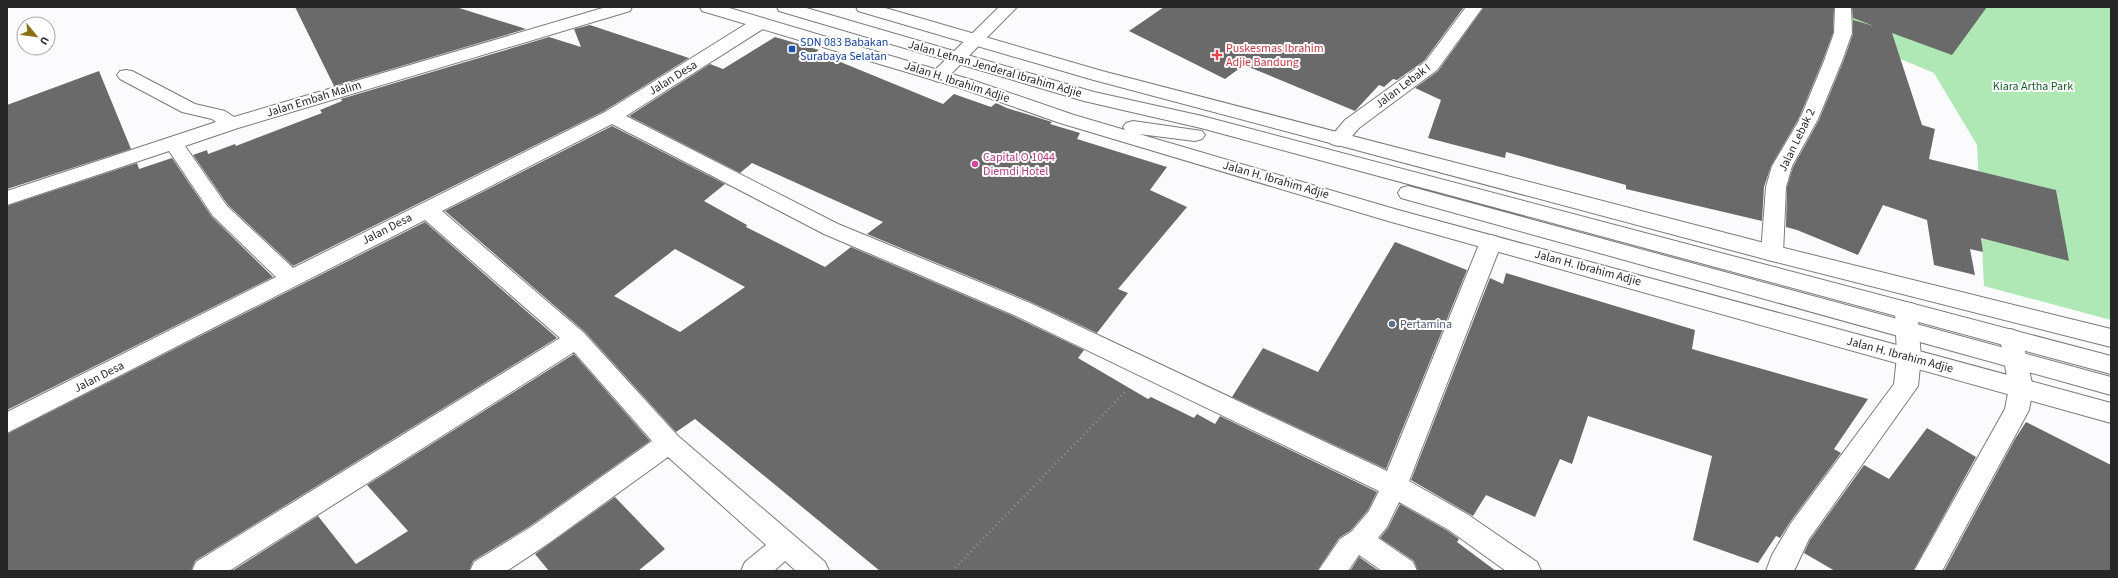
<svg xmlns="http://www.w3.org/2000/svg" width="2118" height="578" viewBox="0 0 2118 578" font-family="'Source Sans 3',sans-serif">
  <rect width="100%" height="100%" fill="#fbfbfd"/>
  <!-- green -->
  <path fill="#afe8b4" d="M1847,7h264v313l-127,-34 -7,-141 -43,-72 -91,-38z"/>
  <!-- building -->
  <path fill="#6b6a6b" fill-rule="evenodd" d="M295,7h161l70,22 -192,57z
    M1164,7h300l-40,54 -27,19 -4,-1 -9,8 -5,-2 -24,26 -111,-46 -19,14 -96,-48z
    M1484,7h350l-1,26 -10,27 -24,58 -28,48 -7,21 -2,34 -136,-32v-4l-120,-33 -1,6 -77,-20 13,-38 -26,-12 23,-17z
    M1852,7h135l-35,48 -60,-22 30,92 13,4 -6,30 127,31 13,71 -88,-23 2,14 -13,-3 5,26 -41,-10 -7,-45 -44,-15 -25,50 -61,-25 -11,-3 1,-40 6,-20 26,-47 24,-58 10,-28v-14l21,6 -21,-8z
    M590,25l99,33 -85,53 -311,155 -65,-61 -35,-50 14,-5 1,4 27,-10 1,2 86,-33 -2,-3 22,-9 -1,-2 208,-62 32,10 -7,-18z
    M775,37l44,13 -3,2 127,52 11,-10 37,13 5,-4 11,5 45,14 -2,2 30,9 -3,6 90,28 -17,23 37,17 -69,82 10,4 -31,40 -66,-31 -164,-68 16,-12 -131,-59 -12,10 -111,-57 81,-52 13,5z
    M99,71l32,78 -124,40v-84z
    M612,126l113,58 -21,17 43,24 -1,2 79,40 26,-20 162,69 71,34 -6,8 70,41 3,-2 43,21 3,-4 18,10 5,-8 157,76 -9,18 -18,21 -11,7 -22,33h-437l-185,-152 -19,13 -91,-100 -140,-121zM675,249l70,38 -65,45 -66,-36z
    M172,158l40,59 61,60 -266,133v-204l130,-43 2,6z
    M425,222l132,116 -362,223 -4,10h-184v-137z
    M1395,242l72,28 -81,199 -154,-72 31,-49 55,24z
    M1506,273l189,57 -3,19 176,50 -34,50 7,4 -51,69 -10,16 -4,-2 -18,27 -65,-23 19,-84 -124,-40 -16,48 -12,-5 -25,58 -49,-22 -13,21 -62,-36 79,-202 13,6z
    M574,354l76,87 -120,85 -57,35 -4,10h-237l86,-55 38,48 52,-33 -41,-46z
    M2026,422l85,43v106h-167l71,-132z
    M1927,428l49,29 -63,114h-78l-31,-18 6,-13 54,-75 25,14z
    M615,497l50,52 -27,22h-89l-14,-17z
    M1400,504l48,27 11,8 -2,3 39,29h-78l-4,-10 -34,-23 8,-10z
    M1359,557l20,14h-29z"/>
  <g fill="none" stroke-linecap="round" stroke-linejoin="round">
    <!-- minor casing -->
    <g stroke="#797a7b" stroke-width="2">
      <path id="minor" d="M606,7h26l-2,4 -392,117 -53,18 42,60 66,62 312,-156 149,-93 6,-1 6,1 3,4 -3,4 -140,89 212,108 192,79 357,168 93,-229 4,-5 7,-2 7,2 4,5 -93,239 58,33 70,48 4,9h-35l-57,-41 -50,-28 -12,25 -9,11 35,24 4,9h-35l-23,-16 -11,16h-30l22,-32 11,-7 18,-21 10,-20 -365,-176 -190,-81 -212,-110 -170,87 142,122 94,103 147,126 4,9h-33l-11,-10 -11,10h-33l4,-9 21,-17 -98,-88 -119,86 -42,28h-37l4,-9 57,-35 121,-86 -78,-89 -345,219h-37l4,-9 364,-224 -135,-118 -418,213v-21l269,-135 -63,-61 -44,-65 -162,54v-14l209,-69 -4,-3 -30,-7 -62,-33 -3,-4 3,-4 6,-1 6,1 63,33 30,7 9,6z
        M999,7h18l-72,73 -6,2 -6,-2 -3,-4 3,-4z
        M1466,7h17l-46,63 -78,58 -14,16 -7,2 -7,-2 -3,-4 17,-20 80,-58z
        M1835,7h16l1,26 -10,28 -24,58 -26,47 -6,21 -3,66 -3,5 -8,3 -8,-3 -3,-5 5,-66 6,-21 28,-47 24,-58 10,-28z
        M1906,302l8,2 3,6 4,47 -3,29 -109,153 -15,32h-28l6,-16 19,-32 103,-139 3,-27 -2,-47 3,-6z
        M2011,329l8,3 3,6 11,50 -4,22 -87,161h-28l91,-162 4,-21 -9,-50 3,-6z"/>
    </g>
    <!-- major casing -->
    <g stroke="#797a7b" stroke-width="2">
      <path id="major" d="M700,7h26l246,73 102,35 51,15 -2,-3 3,-4 7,-2 69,10 3,4 -3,4 -7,2 -56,-7 259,76 713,193v20l-723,-202 -328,-98 -100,-35 -258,-77z
        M777,7h26l291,85 108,24 909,240v18l-910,-246 -117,-27 -305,-90z
        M856,7h26l220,64 670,174 339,84v18l-339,-86 -682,-182 -232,-68z
        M1408,186l703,191v18l-710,-197 -3,-5 3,-5z"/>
    </g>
    <!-- path -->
    <path stroke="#959596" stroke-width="2.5" stroke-dasharray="1 3.5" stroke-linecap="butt" d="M952,571l174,-180"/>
    <!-- minor -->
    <use href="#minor" fill="#fff" fill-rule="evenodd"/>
    <!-- major -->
    <use href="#major" fill="#fff" fill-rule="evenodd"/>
  </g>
  <!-- markers -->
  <rect fill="#1a4fb4" stroke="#fff" stroke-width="1.5" x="788" y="45" width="8" height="8" rx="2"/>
  <path fill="#e0444e" stroke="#fff" stroke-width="1.5" d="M1215 49h4v4h4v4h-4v4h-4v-4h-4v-4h4z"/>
  <circle fill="#d1479c" stroke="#fff" stroke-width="1.5" cx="975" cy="164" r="4"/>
  <circle fill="#5c6f8a" stroke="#fff" stroke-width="1.5" cx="1392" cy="324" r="4"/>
  <g text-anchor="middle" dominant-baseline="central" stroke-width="4" stroke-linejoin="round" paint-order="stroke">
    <!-- transit labels -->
    <g font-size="12" fill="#164399" stroke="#fff" text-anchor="start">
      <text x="800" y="42">SDN 083 Babakan<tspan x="800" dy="14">Surabaya Selatan</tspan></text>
    </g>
    <!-- health labels -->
    <g font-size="12" fill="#be3a42" stroke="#fff" text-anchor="start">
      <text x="1226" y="48">Puskesmas Ibrahim<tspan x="1226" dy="14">Adjie Bandung</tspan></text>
    </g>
    <!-- street labels -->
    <g font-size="12" fill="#262626" stroke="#fff">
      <text transform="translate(995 69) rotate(16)">Jalan Letnan Jenderal Ibrahim Adjie</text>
      <text transform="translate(673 78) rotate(-32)">Jalan Desa</text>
      <text transform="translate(957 82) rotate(18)">Jalan H. Ibrahim Adjie</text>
      <text transform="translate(1403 86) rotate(-37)">Jalan Lebak I</text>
      <text transform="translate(314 99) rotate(-17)">Jalan Embah Malim</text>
      <text transform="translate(1797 140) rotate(-64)">Jalan Lebak 2</text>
      <text transform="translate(1276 180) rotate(16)">Jalan H. Ibrahim Adjie</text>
      <text transform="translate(387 229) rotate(-27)">Jalan Desa</text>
      <text transform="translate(1588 268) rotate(15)">Jalan H. Ibrahim Adjie</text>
      <text transform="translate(1900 355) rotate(15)">Jalan H. Ibrahim Adjie</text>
      <text transform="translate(99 377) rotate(-27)">Jalan Desa</text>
    </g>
    <!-- park labels -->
    <g font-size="12" fill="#185e28" stroke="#fff">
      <text x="2033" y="86">Kiara Artha Park</text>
    </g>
    <!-- hotel labels -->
    <g font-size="12" fill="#b23c85" stroke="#fff" text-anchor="start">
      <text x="983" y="157">Capital O 1044<tspan x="983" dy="14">Diemdi Hotel</tspan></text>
    </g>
    <!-- service labels -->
    <g font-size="12" fill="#4e5e75" stroke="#fff" text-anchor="start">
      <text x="1400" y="324">Pertamina</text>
    </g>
  </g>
  <!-- border -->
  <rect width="2118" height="578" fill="none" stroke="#262626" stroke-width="16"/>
  <!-- north arrow -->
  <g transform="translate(36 36) rotate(119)"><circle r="19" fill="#ffffff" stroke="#a8a8a8"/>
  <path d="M0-3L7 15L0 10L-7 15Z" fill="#8b7013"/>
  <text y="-6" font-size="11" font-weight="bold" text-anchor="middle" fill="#262626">U</text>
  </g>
</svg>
